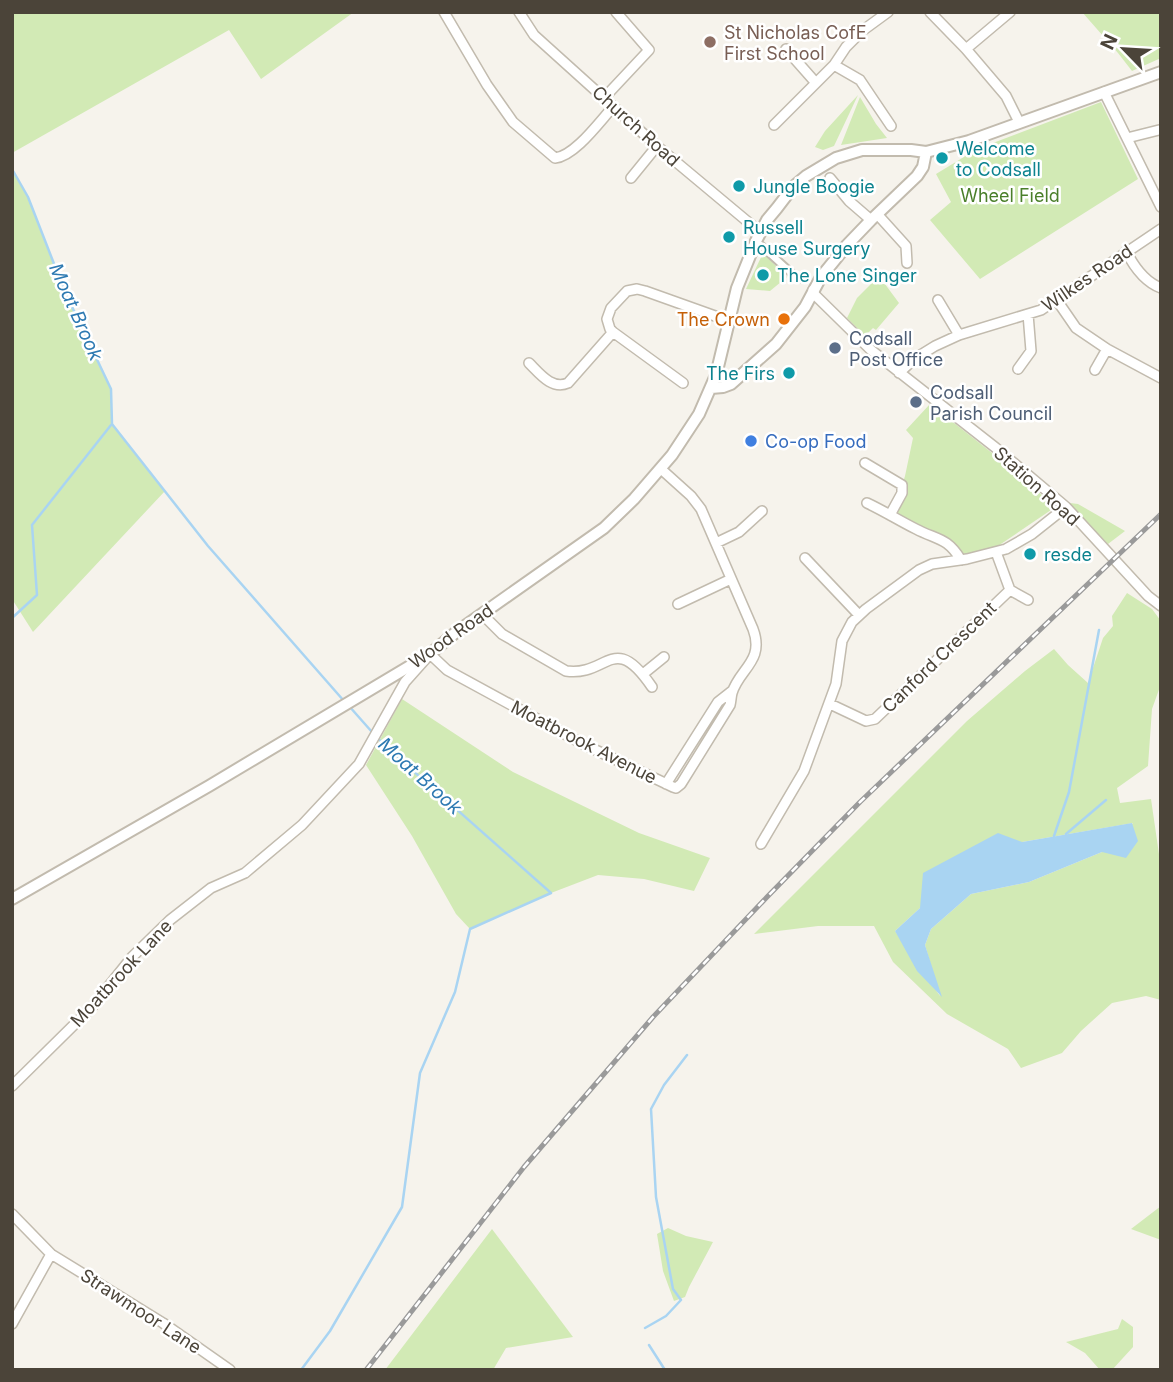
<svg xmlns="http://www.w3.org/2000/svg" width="1173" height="1382" viewBox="0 0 1173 1382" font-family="Inter,sans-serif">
  <rect width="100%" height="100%" fill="#f6f3ec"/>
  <!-- green -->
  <path fill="#d2eab5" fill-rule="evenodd" d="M12,12h342l-93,67 -32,-49 -217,123z
    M1082,12h79v46l-29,13 -14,-18z
    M858,95l-24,51 -11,4 -8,-3 10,-16z
    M860,97l16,27 11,14 -46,7z
    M1101,102l37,77 -158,100 -50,-59 21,-18 -15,-28 41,-25z
    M12,169l16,28 37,95 46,97 1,35 53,67 -132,141 -21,-33z
    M763,253l24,24 -17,14 -24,-2z
    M879,276l20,27 -23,27 -3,-2 -8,8 -18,-18 10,-20z
    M930,404l95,75 27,26 -1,5 -56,38 -34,7 -67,-43 11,-36 8,-38 -7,-8z
    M1070,503l8,1 47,27 -17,13 -39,-40z
    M1127,593l25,16 9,12v63l-9,25 -4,57 -31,22 3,15 31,-4 10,69v132l-15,-4 -34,7 -31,28 -19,22 -41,15 -13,-19 -61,-35 -54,-52 -19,-36h-56l-64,8 213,-213 58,-50 29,-22 14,16 20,18 15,-45 10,-12 -1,-10zM1133,823l-31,29 -73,30 -58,12 -40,35 -6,16 15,51 -45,-65 25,-23 102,-66z
    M402,699l111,73 126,61 71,25 -16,33 -50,-12 -46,-4 -47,18 -81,36 -14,-15 -44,-78 -46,-71z
    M1161,1206v34l-30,-11z
    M668,1228l18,8 27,6 -24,45 -4,10 -11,4 -11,-30 -6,-37z
    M492,1229l81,108 -67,11 -13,22h-108z
    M1122,1319l11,8v20l-21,23h-12l-15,-17 -19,-11 52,-13z"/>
  <!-- water -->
  <path fill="#a9d4f2" d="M1132,823l6,18 -12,17 -24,-6 -73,30 -58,12 -40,35 -6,16 17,52 -25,-26 -22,-40 25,-23 3,-35 75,-40 24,9z"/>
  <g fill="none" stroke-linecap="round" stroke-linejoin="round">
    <!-- stream -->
    <path stroke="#a9d4f2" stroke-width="2.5" d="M12,169l16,28 37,95 46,97 1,35 96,122 136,155
      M12,618l25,-23 -5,-70 79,-100
      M349,706l23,26
      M1066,834l40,-34
      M1054,836l15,-44 30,-162
      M645,1328l21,-12 15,-16 -8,-11 -17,-92 -5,-88 13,-24 23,-30
      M649,1345l16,25
      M301,1370l29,-39 72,-124 18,-134 35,-81 15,-63 81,-36 -166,-147 -8,-9"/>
    <!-- pedestrian casing -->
    <g stroke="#c2bbae" stroke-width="10">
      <path id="pedestrian" d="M756,241l42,38"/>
    </g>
    <!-- minor casing -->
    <g stroke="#c2bbae" stroke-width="12">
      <path id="minor" d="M444,12l43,73 26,37 42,36c20,-2 45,-37 58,-51
        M519,12l15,23 123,111 103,86
        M930,12l36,37 40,47 13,26
        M786,49l30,34
        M966,49l44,-37
        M834,65l26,15 31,46
        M1104,92l57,115
        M604,98l45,-48 -33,-38
        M774,125l60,-60 12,-18 16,-16 26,-19
        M1127,138l32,-8
        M631,178l26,-32
        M830,178l19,23 22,19
        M878,215l28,31 1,17
        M1126,251c8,16 19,31 35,37
        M813,290l2,5 56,55 125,98 70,59 82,89 13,10
        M1056,299l20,29 31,21 54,29
        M938,300l21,35
        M613,332l70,51
        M529,363c11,11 23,27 39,20l45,-51 -3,-3 -3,-10 4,-11 16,-17 10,-2 8,2 84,30
        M1018,369l13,-18 -3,-37
        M1095,370l12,-21
        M899,373l15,-14 21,-13 24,-11 82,-25 120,-81
        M865,463l37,22v8l-12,22
        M867,503c17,8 33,18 49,26 21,11 31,8 45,31
        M716,543l23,-11 23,-21
        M805,558l54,57
        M1010,590l18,10
        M678,604l53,-25
        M482,614l20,20 64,37c42,6 47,-41 86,16
        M643,674l21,-17
        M830,704l36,17 9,-2 135,-129 -14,-38
        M666,784l52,-82 14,-11
        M761,844l43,-73 32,-87 6,-43 10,-19 14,-13 53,-39 13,-6 35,-5 39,-10 26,-15 34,-27
        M12,1086l80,-79 40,-50 38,-37 41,-32 34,-15 57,-48 57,-61 46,-82 25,-28 17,16 136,74 90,43 3,1 5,-4 49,-79c1,-4 1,-8 2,-12 7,-24 33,-32 21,-64l-52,-120 -10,-13 -30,-27
        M12,1214l39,40 112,69 67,47
        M12,1324l39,-70"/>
    </g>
    <!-- tertiary casing -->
    <g stroke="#c2bbae" stroke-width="14">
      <path id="tertiary" d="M711,388l12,-1 8,-3 45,-40 29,-37 16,-30 26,-32 24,-25 46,-44 6,-9 3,-15
        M12,899l197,-113 221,-132 25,-21 149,-105 30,-29 38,-44 27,-41 17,-39 21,-87 19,-47 11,-21 10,-12 16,-21 13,-11 30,-18 26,-8h49l15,2 43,-11 192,-69"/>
    </g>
    <!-- pedestrian -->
    <use href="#pedestrian" stroke="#fff" stroke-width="6"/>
    <!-- minor -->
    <use href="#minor" stroke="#fff" stroke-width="9"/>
    <!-- tertiary -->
    <use href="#tertiary" stroke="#fff" stroke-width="10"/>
    <!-- rail casing -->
    <g stroke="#9a9a9a" stroke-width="5">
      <path id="rail" d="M366,1370l158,-203 129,-150 114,-120 93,-95 301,-288"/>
    </g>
    <!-- rail -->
    <use href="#rail" stroke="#fff" stroke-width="2.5" stroke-dasharray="8" stroke-linecap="butt"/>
  </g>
  <!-- markers -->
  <circle fill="#8d6e63" stroke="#fff" stroke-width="2.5" cx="710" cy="42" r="7"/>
  <g fill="#0f9aa8" stroke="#fff" stroke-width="2.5">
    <circle cx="942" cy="158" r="7"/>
    <circle cx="739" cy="186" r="7"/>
    <circle cx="729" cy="237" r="7"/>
    <circle cx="763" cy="275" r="7"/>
    <circle cx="789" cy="373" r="7"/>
    <circle cx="1030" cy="554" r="7"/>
  </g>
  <circle fill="#e8710a" stroke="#fff" stroke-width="2.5" cx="784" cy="319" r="7"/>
  <g fill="#5c6f8a" stroke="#fff" stroke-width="2.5">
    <circle cx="835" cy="348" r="7"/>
    <circle cx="916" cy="402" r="7"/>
  </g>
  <circle fill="#3f7fe0" stroke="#fff" stroke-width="2.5" cx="751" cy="441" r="7"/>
  <g text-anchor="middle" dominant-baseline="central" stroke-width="5" stroke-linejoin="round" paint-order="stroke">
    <!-- education labels -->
    <g font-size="18" fill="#785e54" stroke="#fff" text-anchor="start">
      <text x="724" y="32">St Nicholas CofE<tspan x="724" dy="21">First School</tspan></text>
    </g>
    <!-- street labels -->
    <g font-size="18" fill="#4b4439" stroke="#fff">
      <text transform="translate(636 126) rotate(42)">Church Road</text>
      <text transform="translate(1087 278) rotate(-34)">Wilkes Road</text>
      <text transform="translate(1037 486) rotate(42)">Station Road</text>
      <text transform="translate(451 636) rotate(-35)">Wood Road</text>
      <text transform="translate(939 657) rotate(-44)">Canford Crescent</text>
      <text transform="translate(584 742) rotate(27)">Moatbrook Avenue</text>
      <text transform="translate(121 973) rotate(-47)">Moatbrook Lane</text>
      <text transform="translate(141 1311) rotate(33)">Strawmoor Lane</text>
    </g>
    <!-- culture labels -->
    <g font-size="18" fill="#0d838f" stroke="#fff" text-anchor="start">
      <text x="956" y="148">Welcome<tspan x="956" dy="21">to Codsall</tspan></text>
      <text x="753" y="186">Jungle Boogie</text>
      <text x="743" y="227">Russell<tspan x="743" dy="21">House Surgery</tspan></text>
      <text x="777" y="275">The Lone Singer</text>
      <text x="775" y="373" text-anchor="end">The Firs</text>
      <text x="1044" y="554">resde</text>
    </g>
    <!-- park labels -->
    <g font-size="18" fill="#4a7f2a" stroke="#fff">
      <text x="1010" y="195">Wheel Field</text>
    </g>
    <!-- food labels -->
    <g font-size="18" fill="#c56008" stroke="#fff" text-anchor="end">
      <text x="770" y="319">The Crown</text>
    </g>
    <!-- service labels -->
    <g font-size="18" fill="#4e5e75" stroke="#fff" text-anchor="start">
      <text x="849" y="338">Codsall<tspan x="849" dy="21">Post Office</tspan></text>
      <text x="930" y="392">Codsall<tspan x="930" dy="21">Parish Council</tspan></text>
    </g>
    <!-- shop labels -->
    <g font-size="18" fill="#366cbe" stroke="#fff" text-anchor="start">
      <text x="765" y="441">Co-op Food</text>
    </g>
    <!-- water labels -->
    <g font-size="19" font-style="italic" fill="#2e7ab2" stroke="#fff">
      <text transform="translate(76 312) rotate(66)">Moat Brook</text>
      <text transform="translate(420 776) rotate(42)">Moat Brook</text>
    </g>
  </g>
  <!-- border -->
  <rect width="1173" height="1382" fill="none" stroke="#4b4439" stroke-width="28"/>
  <!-- north arrow -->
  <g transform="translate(1124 49) rotate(295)" stroke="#ffffff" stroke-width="5" paint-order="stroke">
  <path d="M0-5L12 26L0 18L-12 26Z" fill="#4b4439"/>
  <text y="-10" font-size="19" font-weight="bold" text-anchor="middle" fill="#4b4439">N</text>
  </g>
</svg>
